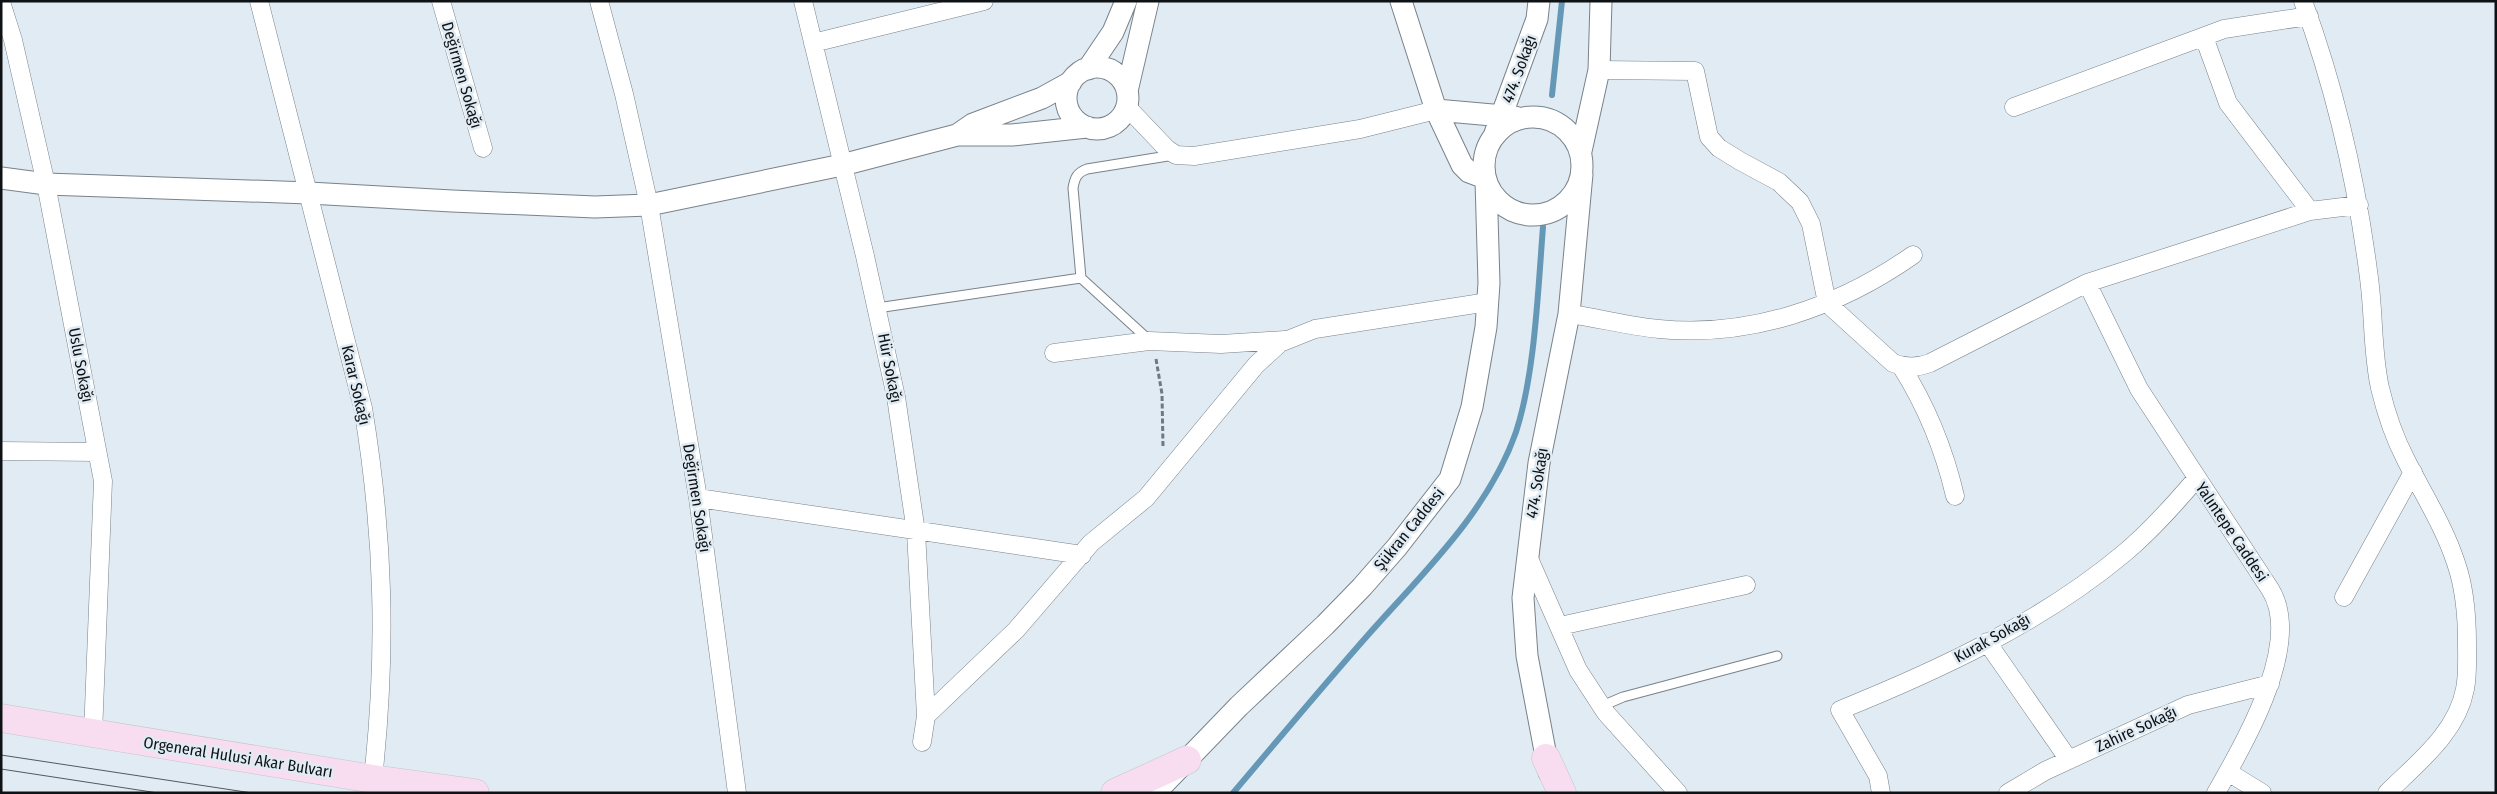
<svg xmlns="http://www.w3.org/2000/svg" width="2497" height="794" viewBox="0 0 2497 794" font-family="'Fira Sans Condensed',sans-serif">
  <rect width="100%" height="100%" fill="#e0ebf3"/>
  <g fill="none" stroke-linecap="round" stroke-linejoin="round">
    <!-- stream -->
    <path stroke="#6598b7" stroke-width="6" d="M1552,95l10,-94
      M1233,793c45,-53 89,-106 135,-158 54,-61 120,-123 148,-203 19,-58 22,-143 27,-205"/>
    <!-- service casing -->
    <g stroke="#79828a" stroke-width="11">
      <path id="service" d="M1081,278l68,62
        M877,308l204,-30 -8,-90c2,-11 4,-15 14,-19l87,-14
        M1602,706l21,-9 154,-41"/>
    </g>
    <!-- minor casing -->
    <g stroke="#79828a" stroke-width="19">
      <path id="minor" d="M259,1l104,407c21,128 24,242 10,371
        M441,1l42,147
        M599,1l25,93 25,111 49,293 39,295
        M803,1l62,255 31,141 20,135 10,184 -4,26
        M2303,1c33,90 54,182 66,277 5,36 3,74 11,110 6,25 14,49 26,72 17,34 38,66 50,103 9,26 11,52 11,80 0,15 1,31 -2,46 -8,44 -48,74 -78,104
        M1,2l12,38 33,144 57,297 -10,253
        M2204,37l24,66 82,108
        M813,43l171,-42
        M1599,70l96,1 14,66 10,11 21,13 39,21 21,20 11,22 16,79 66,60c13,5 24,5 37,0l157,-80 223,-72 49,-6
        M1127,107l40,42 9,6 18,1 166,-27 76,-19
        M2014,107l210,-78 85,-13
        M2087,283l52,106 131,200c34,54 -26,154 -54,204
        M1569,314c30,4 59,12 90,15 91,9 180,-22 254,-74
        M1054,353l95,-12 72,3 64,-4
        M1901,366c26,41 43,83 54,130
        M1,451l96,1
        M698,498l384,57
        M1527,554l51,116 28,43 72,80
        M2344,597l69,-125
        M1560,626l186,-41
        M1987,642l82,118
        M926,716l90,-86 75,-87 55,-45 110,-133 24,-22 35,-14 173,-27
        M2228,772l34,21
        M1881,793l-3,-17 -38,-66c99,-40 200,-87 282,-155 28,-23 51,-49 74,-76
        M2008,793l37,-22 143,-66 82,-21"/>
    </g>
    <!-- tertiary casing -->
    <g stroke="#79828a" stroke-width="23">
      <path id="tertiary" d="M1401,1l35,109 26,55 7,7 16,6
        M1066 98a31 31 0 1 1 62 0a31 31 0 1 1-62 0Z
        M1088,69l25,-37 13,-31
        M1127,91l21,-90
        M1436,110l79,7
        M1484 166a49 49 0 1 1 98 0a49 49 0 1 1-98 0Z
        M957,135l16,-11 69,-26 29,-16
        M1494,136l43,-117 2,-18
        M1581,151l18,-81 2,-69
        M1,178l45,6 263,9 143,8 143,6 54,-2 193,-40 115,-30h55l75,-8
        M1549,772l-22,-116 -4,-58 16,-135 30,-149 13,-140
        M1155,793l84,-87 86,-81 37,-38 35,-40 53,-68 22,-72 14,-80 3,-44 -3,-102"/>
    </g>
    <!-- primary casing -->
    <g stroke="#c5c6c7" stroke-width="29">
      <path id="primary" d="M1,718l372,61 102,14
        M1546,758l16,35
        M1115,793l72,-33"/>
    </g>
    <!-- path -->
    <path stroke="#71797e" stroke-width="3" stroke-dasharray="5 2.5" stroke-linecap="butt" d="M1156,359l6,35 1,53"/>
    <!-- service -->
    <use href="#service" stroke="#fff" stroke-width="9"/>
    <!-- minor -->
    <use href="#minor" stroke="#fff" stroke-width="18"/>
    <!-- tertiary -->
    <use href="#tertiary" stroke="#fff" stroke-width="21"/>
    <!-- primary -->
    <use href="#primary" stroke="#f8ddf1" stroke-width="28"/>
    <!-- tram -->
    <path stroke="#53595e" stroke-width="1" d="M1,755l251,38
      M1,769l157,24"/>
  </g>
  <g text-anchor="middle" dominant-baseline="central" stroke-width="5" stroke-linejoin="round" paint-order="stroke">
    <!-- street labels -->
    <g font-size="16" fill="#0e1215" stroke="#e0ebf3">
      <text transform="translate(1519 69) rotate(-70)">474. Sokağı</text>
      <text transform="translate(462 75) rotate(74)">Değirmen Sokağı</text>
      <text transform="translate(81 365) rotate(79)">Uslu Sokağı</text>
      <text transform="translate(890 368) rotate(79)">Hür Sokağı</text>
      <text transform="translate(356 385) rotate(77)">Karar Sokağı</text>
      <text transform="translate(1537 483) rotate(-81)">474. Sokağı</text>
      <text transform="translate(697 498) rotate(81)">Değirmen Sokağı</text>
      <text transform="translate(1409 529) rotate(-51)">Şükran Caddesi</text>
      <text transform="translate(2232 532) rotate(56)">Yalıntepe Caddesi</text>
      <text transform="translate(1992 638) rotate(-29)">Kurak Sokağı</text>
      <text transform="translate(2136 729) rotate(-25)">Zahire Sokağı</text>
      <text transform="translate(238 757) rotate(9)">Orgeneral Hulusi Akar Bulvarı</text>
    </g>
  </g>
  <!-- border -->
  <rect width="2497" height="794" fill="none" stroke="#0e1215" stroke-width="5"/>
</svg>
